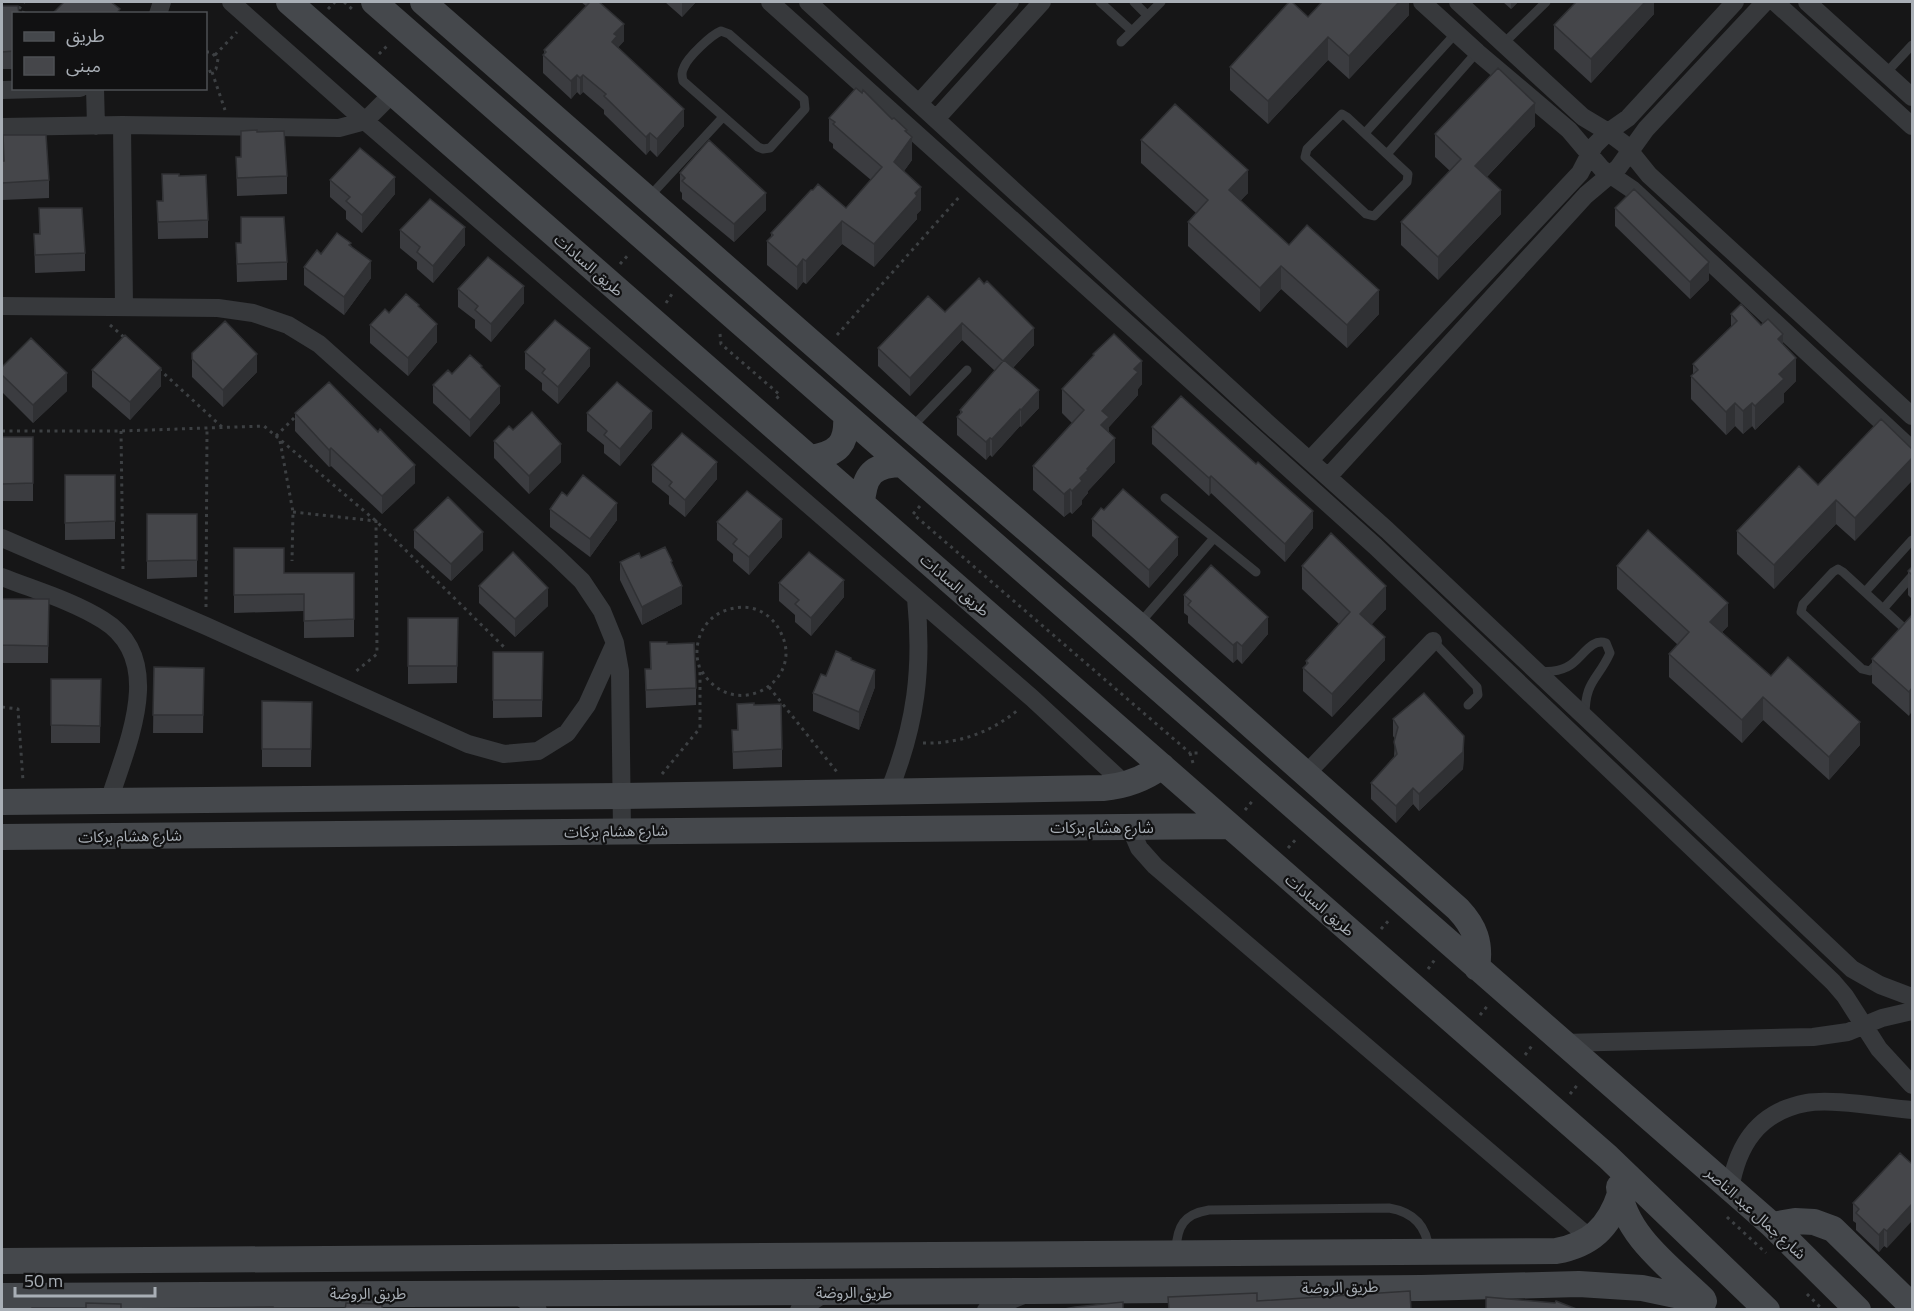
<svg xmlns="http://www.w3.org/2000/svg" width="1914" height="1311" viewBox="0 0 1914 1311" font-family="'Titillium Web','Noto Sans Arabic',sans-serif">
  <rect width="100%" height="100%" fill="#161617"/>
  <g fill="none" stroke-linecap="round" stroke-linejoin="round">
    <!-- path -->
    <path stroke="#3d4043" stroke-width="3" stroke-dasharray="3 4.5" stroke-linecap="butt" d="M344,2l9,8
      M15,9l12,5
      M19,9l5,-7
      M328,9l7,-7
      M206,52h5l7,7 -2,10 -10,4
      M379,54l10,-10
      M215,55l22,-23
      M212,72l13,38
      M620,264l9,-10
      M666,303l8,-12
      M110,325l15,13
      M720,334l1,10 59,51 -4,4
      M837,335l123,-139
      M159,369l63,58
      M2,431h119l143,-5 112,95 128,126
      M121,431l2,139
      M276,436l22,-22
      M280,441l13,71 -1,49
      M920,506l-7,8 277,239
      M293,512l83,9 1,133 -22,18
      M206,607l1,-178
      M769,687l68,85
      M2,707l16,2 5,72
      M923,743c36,1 69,-11 96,-34
      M1193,763l-3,-10h10
      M662,774l38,-46c0,-19 0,-37 0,-55 0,-7 -3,-12 -3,-18 -1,-19 9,-37 27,-44 10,-4 21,-5 31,-2 12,4 21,13 26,24 25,50 -50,92 -81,35
      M1245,810l9,-11
      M1288,848l10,-11
      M1381,929l10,-11
      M1428,969l8,-11
      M1480,1015l9,-11
      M1525,1055l9,-12
      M1570,1094l9,-11
      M1727,1217l39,36
      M1807,1294l16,16"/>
    <!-- lane -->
    <path stroke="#37393c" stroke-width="9" d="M1100,2l32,29
      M1134,2l13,13
      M721,31l8,3 75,65 1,10 -35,39 -7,1 -5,-2 -75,-66c-1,-5 -2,-8 1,-14 4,-10 27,-32 37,-36z
      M1121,42l40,-40
      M1504,43l42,-41
      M1886,73l26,-28
      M1342,114l5,3 61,57 -1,8 -33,34 -8,-2 -61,-57 2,-8z
      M1365,133l91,-100
      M1387,154l90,-102
      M649,197l74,-80
      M912,427l55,-57
      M1165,498l91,74
      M1838,569l5,3 62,57v5l-35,37 -8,-2 -61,-57 2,-8 30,-32z
      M1865,592l47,-52
      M1883,609l29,-33
      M1139,624l75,-86
      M1433,641l44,46 1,8 -10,10
      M1539,671c9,1 20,0 28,-4 14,-6 23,-30 39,-24l4,10c-12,27 -25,27 -25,63
      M1176,1250c1,-24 8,-36 33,-40l180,-2c24,4 38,18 40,43"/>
    <!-- street -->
    <path stroke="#37393c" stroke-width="18" d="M231,2l134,119 667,577 94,87
      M770,2l605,544 458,436 12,14 34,53 33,36
      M808,2l455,417 124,111 465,439 28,16 32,12
      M1422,2l55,50 92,78 33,39 31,21 279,260
      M1458,2l125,115 25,15 16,12 25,31 263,241
      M1775,2l137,124
      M1807,2l105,95
      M158,14l4,-12
      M95,88l1,38
      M2,90l78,-2
      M919,103l91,-101
      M936,119l106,-117
      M122,125l2,182
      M2,127l120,-2 217,3 26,-7 28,-28
      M2,306l216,2 35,5 35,12 31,19 238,213 25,24 20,30 13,32 5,28 2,160
      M1310,460l270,-287 14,-27 14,-14 20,-14 107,-116
      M1328,477l258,-282 32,-27 28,-39 119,-127
      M2,538l204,88 262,118 36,10 34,-3 29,-18 20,-28 28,-62
      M2,577c33,13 71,24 101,43 65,40 23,126 6,181
      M1306,774l127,-133
      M889,791c27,-66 34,-123 27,-193
      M1130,827l9,21 16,18 436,373
      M1563,1043l250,-6 35,-5 34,-14 30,-7
      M1730,1190c7,-45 28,-78 76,-87 27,-5 78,5 106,7
      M515,1293l23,17
      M799,1310l26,-17
      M986,1310l38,-15"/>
    <!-- secondary -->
    <path stroke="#45484c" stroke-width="26" d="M289,2l1319,1155 159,153
      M374,2l1398,1223 86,85
      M423,2l487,427 228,196 320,284c17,18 23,34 19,59
      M810,458c28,-4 38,-14 36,-43
      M862,504c2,-30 11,-39 40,-40
      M2,802l620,-6 481,-8c22,-2 40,-8 59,-22
      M2,837l1228,-11
      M1619,1187c4,47 52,81 84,112
      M1772,1225l23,-4 19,1 19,7 79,77
      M2,1261l1554,-10c34,-6 53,-23 64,-57
      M2,1296l1032,-5 387,-3 158,-4 63,4 62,13"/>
  </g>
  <!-- wall -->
  <path fill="#3b3c40" d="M581,2h19l24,39 -6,6 66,79 -27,31 -7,-7 -4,5 -42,-41v-4l-21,-18 -3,3 -3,-3 -6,7 -28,-26v-18l1,-1v-4l42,-44z
    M665,2h31l-14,15z
    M1409,2v13l-60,64 -21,-19 -60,64 -38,-34v-23l78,-50z
    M1503,2h15l-7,7z
    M1654,2v12l-63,69 -37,-34v-24z
    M2,6l12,8v55h-12z
    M829,118l78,15 5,27 -8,11 17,39 -4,4v5l-43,48 -32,-23 -36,40 -3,-2 -6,8 -30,-25v-24l4,-4v-4l75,-25 25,-28 -38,-32v-4l-4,-3z
    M1535,126l-48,51 14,37 -63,66 -37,-35v-23l49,-51 -15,-14v-23z
    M241,131l16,1 30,44v18l-50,2 -1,-39h5z
    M3,135l46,45v18l-47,2v-39h1z
    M1141,140l107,53 -8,8 49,44 90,69 -32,34 -66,-59 -21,23 -72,-66v-24l8,-9 -55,-50z
    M680,173l86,37 -32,32 -52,-43v-6l-2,-2z
    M162,174l46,46v18l-50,1 -1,-38h5z
    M330,180l65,14 -33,39 -16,-14v-8l-16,-14z
    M39,208l46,45v18l-50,2 -1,-39h5z
    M1615,208l94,72 -19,19 -75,-73z
    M241,217l46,45v18l-50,2 -1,-39h5z
    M400,230l65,15 -32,38 -16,-14v-7l-17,-14z
    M351,245l20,33 -27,37 -40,-30v-18l17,-13z
    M458,289l66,14 -33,39 -16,-14v-8l-17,-13z
    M945,312l89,33 -21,23 26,40 -18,19 -1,-1 -28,31 -2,-2 -4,5 -29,-25v-18l3,-3v-4l35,-39 -33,-31 -52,56 -32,-30v-18z
    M389,313l48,29 -29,34 -38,-33v-18z
    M1731,314l30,11 22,20 13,36 -12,12v9l-29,28 -3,-4 -9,8 -8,-8 -9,9 -35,-36v-23l2,-1v-11l38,-36z
    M525,352l65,14 -32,38 -16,-14v-7l-17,-14z
    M192,353l65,19 -34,35 -31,-30z
    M1093,354l49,30 -4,5v6l-29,32v5l6,30 -27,29v2l-6,7v4l-10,10 -2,-2 -6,5 -31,-27v-24l39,-43 -10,-10v-24l31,-33z
    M2,367l65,24 -34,32 -31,-31z
    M482,369l18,34 -30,34 -37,-34v-18l19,-11z
    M92,370l69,16 -31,34 -38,-33z
    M295,413l120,70 -33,31 -51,-48 -2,1 -34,-36z
    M587,413l65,15 -32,38 -16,-13v-8l-17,-14z
    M1881,419l-26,122 -19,-17 -62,65 -37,-35v-23l81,-46z
    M1152,427l161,101 -28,34 -74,-69 -2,3 -57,-52z
    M513,430l48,32 -32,32 -35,-36v-17z
    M2,437h31v64h-31z
    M652,465l65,14 -32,38 -16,-13v-8l-17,-14z
    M65,475h50v64l-50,1z
    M567,496l50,24 -27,37 -40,-30v-18z
    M1104,510l74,45 -29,33 -57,-52v-17z
    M147,514h50v63l-50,2z
    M717,522l65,15 -33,38 -16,-14v-7l-16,-14z
    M414,530l69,20 -32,31 -37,-33z
    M234,548l50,25h70v64l-50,1v-27l-70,2z
    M641,558l31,7 10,39 -40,21 -22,-45v-18z
    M1302,566l84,43 -15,16 14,35 -53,57 -29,-26v-23l3,-3v-4l33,-37 -37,-35z
    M1617,566l111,60 -6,6 49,44 89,69 -31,35 -66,-60 -21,23 -73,-66v-23l9,-9 -61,-56z
    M1912,567v32l-4,-4v-24z
    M779,583l65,14 -33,39 -16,-14v-7l-16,-14z
    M479,586l69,20 -33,31 -36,-34z
    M1184,595l84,39 -26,30 -5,-5 -4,4 -45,-40v-7l-4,-3z
    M2,599h47l-1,64h-46z
    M1912,615l-3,101 -37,-33v-24z
    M408,618h50l-1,65 -49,1z
    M650,642l17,2 29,44v17l-50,3 -1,-39h5z
    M493,652h50l-1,65 -49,1z
    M851,660l24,27 -16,43 -46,-19v-18l13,-17z
    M154,667l50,1 -1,65h-50z
    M51,679h50l-1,64h-49z
    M262,701l50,1 -1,65h-49z
    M737,704l17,1 28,44v18l-49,2 -1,-39h5z
    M1393,719l71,34 -1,16 -44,42 -6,-7 -17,19 -25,-24v-16l23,-26 1,-18 -2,-3z
    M1900,1153l-13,95 -3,-2 -5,6 -23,-22v-7l-3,-2v-18z"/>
  <!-- shaded-wall -->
  <path fill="#303134" d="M682,2h14l-14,15z
    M1399,2h10v13l-60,64v-23z
    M1511,2h7l-7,7z
    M1645,2h9v12l-63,69v-24z
    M624,24v17l-7,8 -5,-7 2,-8z
    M1328,37v23l-60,64v-23z
    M577,75v17l-6,7v-18z
    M583,75v17l-3,3v-17z
    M1535,103v23l-60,63v-23z
    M684,109v17l-27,31v-18z
    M907,130v14l5,-7v23l-18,25v-23l11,-31z
    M650,133v17l-4,5v-18z
    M1248,170v23l-19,20v-23z
    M395,177v17l-33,39v-18z
    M921,187v23l-4,4v5l-43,48v-23z
    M1501,190v24l-63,66v-23z
    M766,193v17l-32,32v-18z
    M842,221v23l-36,40v-23z
    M465,227v18l-32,38v-17z
    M803,259v23l-6,8v-23z
    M371,261v17l-27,37v-18z
    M1709,262v18l-19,19v-17z
    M1281,266v23l-21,23v-24z
    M524,286v17l-33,39v-18z
    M1379,290v24l-32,34v-23z
    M962,323v17l-52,56v-18z
    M437,324v18l-29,34v-18z
    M1034,328v17l-31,33v-17z
    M1783,334v24l-5,-19z
    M590,348v18l-32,38v-17z
    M257,354v18l-34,35v-17z
    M1796,358v23l-12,12v9l-29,28v-24l24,-32z
    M1142,361v23l-4,5v6l-29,32v14l-7,-16v-14l32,-42z
    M161,368v18l-31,34v-18z
    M67,373v18l-34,32v-18z
    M500,386v17l-30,34v-17z
    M1039,390v18l-18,19v-17z
    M1735,403v23l-9,9v-23z
    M1752,403v23l-9,8v-23z
    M1020,409v17l-28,31v-18z
    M652,411v17l-32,38v-17z
    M990,438v17l-4,5v-18z
    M1115,438v24l-27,29v2l-6,7v4l-10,10v-23l15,-22z
    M561,444v18l-32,32v-18z
    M331,448v18l-2,1v-17z
    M1912,458v23l-57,60v-23z
    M717,462v17l-32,38v-17z
    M415,465v18l-33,31v-18z
    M1211,476v17l-2,3v-18z
    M1070,489v23l-6,5v-23z
    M1836,500v24l-62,65v-24z
    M617,503v17l-27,37v-18z
    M1313,511v17l-28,34v-18z
    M782,519v18l-33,38v-18z
    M483,532v18l-32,31v-17z
    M1178,537v18l-29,33v-18z
    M844,580v17l-33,39v-18z
    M682,586v18l-40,21v-18z
    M1386,586v23l-26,28v-23z
    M548,588v18l-33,31v-18z
    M1728,603v23l-18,19v-23z
    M1268,617v17l-26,30v-18z
    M1385,637v23l-53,57v-23z
    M1237,642v17l-4,4v-18z
    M875,670v17l-16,43v-18z
    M1912,688v23l-3,5v-24z
    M1763,697v23l-21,23v-23z
    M1860,722v23l-31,35v-23z
    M1464,736v17l-1,16 -44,42v-17z
    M1413,788v16l-17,19v-17z
    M1912,1204v17l-25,27v-17z
    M1884,1229v17l-5,6v-17z"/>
  <!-- building -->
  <path fill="#45464a" stroke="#303134" stroke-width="1.5" d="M61,2h50l9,7 -4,5h-60l-2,-2 9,-9z
    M590,2h9l25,22 -10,10 3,2 -5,6 72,67 -27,30 -7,-6 -4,4 -42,-41 2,-2 -23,-19 -3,3 -3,-3 -6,6 -28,-26 3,-3 -2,-2z
    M1289,2h3l16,15 14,-15h77l-50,54 -21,-19 -60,64 -38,-34z
    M1576,2h69l-54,57 -37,-34z
    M2,6h16l1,8h-5v37l-12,1z
    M1498,68l37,35 -60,63 26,24 -63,67 -37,-35 60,-63 -26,-25z
    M856,88l6,5 1,-3 29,29 2,-1 13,12 -2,1 7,6 -18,25 27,25 -6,6 2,3 -43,48 -32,-23 -36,40 -3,-2 -6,8 -30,-26 6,-6 -2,-2 40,-43h2l5,-6 28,24 36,-41 -49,-43 2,-2 -6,-4z
    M1175,104l73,66 -19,20 60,55 18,-20 72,65 -32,35 -66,-59 -21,22 -72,-66 20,-22 -67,-60z
    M257,130v2l27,-1 3,45 -50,2 -1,-21h5v-26z
    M3,135h43l3,45 -47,3v-22h2z
    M709,140l57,53 -32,31 -52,-43 3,-3 -5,-5z
    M360,148l35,29 -33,38 -16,-14 4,-4 -20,-17z
    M162,174h17v2l27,-1 2,45 -50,2 -1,-21h6z
    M1634,189l75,73 -19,20 -75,-74z
    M430,199l35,28 -32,39 -16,-14 3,-5 -20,-17z
    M39,208h43l3,45 -50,2 -1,-21h6z
    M241,217h43l3,45 -50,2 -1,-21h5z
    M337,233l14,10 -2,2 22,16 -27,36 -40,-30 13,-17 4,4z
    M488,257l36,29 -33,38 -16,-14 3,-4 -20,-17z
    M979,278l5,6 3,-3 47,47 -31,33 -41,-38 -52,55 -32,-30 50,-52 17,16z
    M406,294l13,11 -1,1 19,18 -29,34 -38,-33 15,-16 4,4z
    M1741,304l20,21 7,-6 15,15 -5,5 18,19 -17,16 5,5 -29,27 -3,-3 -9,8 -8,-8 -9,9 -35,-36 7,-6 -5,-6 44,-43 -6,-7z
    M555,320l35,28 -32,39 -16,-14 3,-4 -20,-17z
    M225,321l32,33 -34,36 -31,-31v-6z
    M1114,334l28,27 -8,8 4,3 -36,39 7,6 -8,8 14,13 -28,31 1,1 -8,8 2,3 -10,10 -2,-2 -6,5 -31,-28 51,-56 -22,-21 32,-34 -1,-1z
    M125,335l36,33 -31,34 -38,-32z
    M31,338l36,35 -34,32 -31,-30v-8z
    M470,355l12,11 -1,1 19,19 -30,34 -37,-35 15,-15 4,4z
    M1004,360l35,30 -18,20 -1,-1 -28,30 -2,-1 -4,4 -29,-25 5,-5 -2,-2z
    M329,382l49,50 2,-3 35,36 -33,31 -51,-48 -2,2 -34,-37z
    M617,382l35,29 -32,38 -16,-14 3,-4 -20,-18z
    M1181,396l75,68 2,-2 55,49 -28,33 -74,-68 -2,2 -57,-51z
    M532,412l29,32 -32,32 -35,-35 15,-15 4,4z
    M1881,419l31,30v9l-57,60 -19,-18 -62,65 -37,-34 62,-65 19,19z
    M682,433l35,29 -32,38 -16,-14 3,-4 -20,-17z
    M2,437h31v46l-31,1z
    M65,475h50v46l-50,2z
    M583,475l34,28 -27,36 -40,-30 12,-17 5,4z
    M1123,489l55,48 -29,33 -57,-51 9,-11 3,2z
    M747,491l35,28 -33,38 -16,-13 4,-5 -20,-17z
    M448,497l35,35 -32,32 -37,-34z
    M147,514h50v46l-50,1z
    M1648,530l80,73 -18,19 61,54 17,-19 72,65 -31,35 -66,-60 -21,23 -73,-66 20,-22 -72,-66z
    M1331,533l55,53 -26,28 25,23 -53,57 -29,-26 5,-5 -2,-2 44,-49 -48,-46z
    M665,547l7,14 -1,1 11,24 -40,21 -22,-45 19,-9 2,5z
    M234,548h50v25h70v46l-50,2v-27l-70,1z
    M513,552l35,36 -33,31 -36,-33z
    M809,552l35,28 -33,38 -16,-14 4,-4 -20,-17z
    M1211,565l57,52 -26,29 -5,-4 -4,3 -45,-40 3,-4 -7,-6z
    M1912,567v8l-4,-4z
    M2,599h47l-1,47 -46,-1z
    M1912,615v73l-3,4 -37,-33z
    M408,618h50l-1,48h-49z
    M650,642h17v2l27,-1 2,45 -50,2 -1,-21h6z
    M836,651l15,7v2l24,10 -16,42 -46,-19 8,-19 5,2z
    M493,652h50l-1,48h-49z
    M154,667l50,1 -1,47h-50z
    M51,679h50l-1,47 -49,-1z
    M1424,693l40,43 -1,16 -44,42 -6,-6 -17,18 -25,-23 26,-29 -3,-12 4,-15 -5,-8z
    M262,701l50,1 -1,47h-49z
    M754,703v2l27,-1 1,45 -49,3 -1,-22h6l-1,-26z
    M1900,1153l12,11v40l-25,27 -3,-2 -5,6 -23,-22 3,-4 -6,-6z
    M1410,1291l1,19h-242l-1,-13 89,-4v8z
    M1486,1297l69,6 1,-2 23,9h-93z
    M1123,1302v8h-64l16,-3z
    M86,1303l35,1v5l152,-2v3h-241v-2h54z
    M346,1303l36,1v6h-37z"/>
  <g text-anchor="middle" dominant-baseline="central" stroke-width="4.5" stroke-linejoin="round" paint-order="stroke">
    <!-- street labels -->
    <g font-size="15" fill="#a9afb6" stroke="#111112">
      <text transform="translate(589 265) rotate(41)">طريق السادات</text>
      <text transform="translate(955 585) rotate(41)">طريق السادات</text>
      <text x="1102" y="827">شارع هشام بركات</text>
      <text transform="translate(616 831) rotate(-1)">شارع هشام بركات</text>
      <text transform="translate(130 836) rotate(-1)">شارع هشام بركات</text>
      <text transform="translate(1320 905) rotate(41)">طريق السادات</text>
      <text transform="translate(1756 1213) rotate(42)">شارع جمال عبد الناصر</text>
      <text transform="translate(1340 1287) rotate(-1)">طريق الروضة</text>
      <text x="854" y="1292">طريق الروضة</text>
      <text x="368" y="1293">طريق الروضة</text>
    </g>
  </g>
  <!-- border -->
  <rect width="1914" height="1311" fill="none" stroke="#a9afb6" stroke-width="6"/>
  <!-- legend -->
  <rect x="12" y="12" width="195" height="78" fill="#111112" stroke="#4e5054" stroke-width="1.5"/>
  <rect x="24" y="32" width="30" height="9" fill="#45484c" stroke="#4e5054" stroke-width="1.5"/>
  <text x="66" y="42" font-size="18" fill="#a9afb6">طريق</text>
  <rect x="24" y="57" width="30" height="18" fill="#45464a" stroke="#4e5054" stroke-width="1.5"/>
  <text x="66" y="72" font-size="18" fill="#a9afb6">مبنى</text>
  <!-- scale -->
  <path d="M15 1287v9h140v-9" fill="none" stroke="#a9afb6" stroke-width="3"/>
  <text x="24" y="1287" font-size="18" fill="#a9afb6" stroke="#111112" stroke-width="4.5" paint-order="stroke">50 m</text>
</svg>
